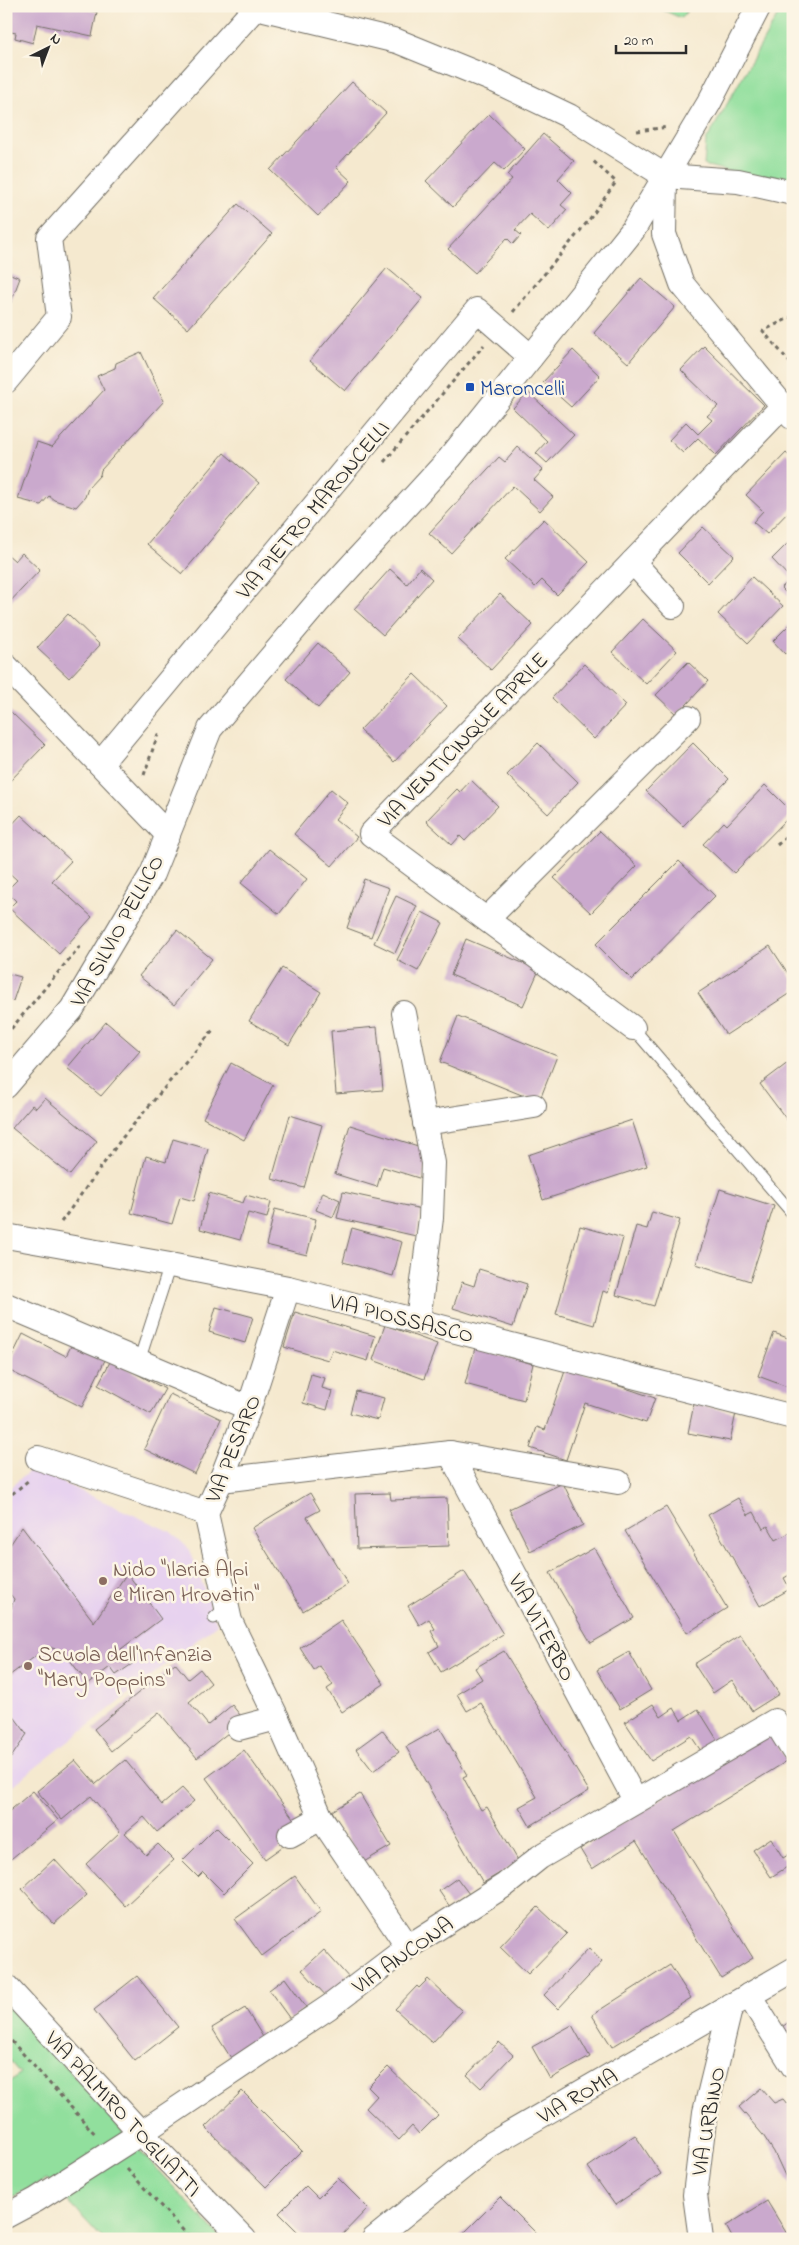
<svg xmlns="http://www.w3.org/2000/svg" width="799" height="2245" viewBox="0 0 799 2245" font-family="'Indie Flower',sans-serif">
	<rect width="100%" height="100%" fill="#fcf5e5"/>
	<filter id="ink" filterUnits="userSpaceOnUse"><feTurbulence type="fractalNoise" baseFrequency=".02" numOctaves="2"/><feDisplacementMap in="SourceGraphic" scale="10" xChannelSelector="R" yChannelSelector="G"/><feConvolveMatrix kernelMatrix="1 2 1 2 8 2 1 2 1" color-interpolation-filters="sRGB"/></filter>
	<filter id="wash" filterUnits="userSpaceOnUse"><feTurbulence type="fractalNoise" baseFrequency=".0096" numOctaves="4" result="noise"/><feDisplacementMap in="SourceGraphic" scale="20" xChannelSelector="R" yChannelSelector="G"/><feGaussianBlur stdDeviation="1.12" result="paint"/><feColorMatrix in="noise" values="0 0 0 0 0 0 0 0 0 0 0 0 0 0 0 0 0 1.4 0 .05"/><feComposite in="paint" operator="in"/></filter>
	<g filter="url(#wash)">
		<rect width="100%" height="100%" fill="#f5e9cf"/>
		<!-- built -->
		<polygon fill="#e7d2ef" points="32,1469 171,1532 190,1550 217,1624 6,1791 6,1491"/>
		<!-- green -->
		<g fill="#91df9d" stroke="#5e8564">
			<polygon points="654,6 691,6 681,18"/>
			<polygon points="783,6 793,6 793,188 704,165 706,141"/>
			<polygon points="6,1999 137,2148 222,2239 103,2239 47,2179 6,2200 6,2086 20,2073 6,2057"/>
		</g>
		<g id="blocks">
			<!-- building -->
			<g fill="#caa9cd">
				<polygon points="6,6 70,6 97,12 92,36 37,24 33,43 15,38 16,33 6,31"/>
				<polygon points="352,82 386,113 336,167 351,181 318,216 270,170"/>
				<polygon points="489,114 525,149 504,171 495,163 453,207 426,181"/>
				<polygon points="543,134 574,161 558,179 572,193 561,205 567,210 549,231 530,214 515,230 521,235 513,244 507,238 475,273 448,249 512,179 507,175"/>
				<polygon points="238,204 272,234 188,329 153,298"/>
				<polygon points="387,268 423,298 345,391 310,361"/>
				<polygon points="6,272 20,278 6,315"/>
				<polygon points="641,278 675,307 628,363 594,333"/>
				<polygon points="704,346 764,405 716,455 698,438 683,453 669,440 686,422 698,434 712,420 707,416 718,406 681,370"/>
				<polygon points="573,350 600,376 571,407 543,382"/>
				<polygon points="141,352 164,401 101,470 100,475 88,488 85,497 76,507 54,500 49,496 41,505 18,499 37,442 52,447 104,390 97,376 115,368 116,363"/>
				<polygon points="528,392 574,435 547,463 536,453 547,441 513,408"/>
				<polygon points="518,447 543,470 534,480 553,497 540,511 513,486 451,553 429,533 499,457 505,462"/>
				<polygon points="224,453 259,483 182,574 147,544"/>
				<polygon points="786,453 793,459 793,507 767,534 753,522 763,511 746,495"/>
				<polygon points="544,519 589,562 557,595 542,580 535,587 505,559"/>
				<polygon points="703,527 734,556 708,583 678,553"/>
				<polygon points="788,543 793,548 793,600 781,588 791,579 772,559"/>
				<polygon points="6,553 15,561 22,553 40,570 6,606"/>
				<polygon points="420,568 432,579 383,635 354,609 390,569 407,584"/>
				<polygon points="752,577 783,606 748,643 718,614"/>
				<polygon points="500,594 533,625 491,670 458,639"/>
				<polygon points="68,614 100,645 69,678 37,648"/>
				<polygon points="643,619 677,651 646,684 612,652"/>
				<polygon points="793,621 793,647 785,654 773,641"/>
				<polygon points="318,643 350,672 318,708 286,679"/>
				<polygon points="688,662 708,681 677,715 656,695"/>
				<polygon points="584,664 626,705 594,739 552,698"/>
				<polygon points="414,674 447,706 394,762 360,730"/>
				<polygon points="10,711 45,745 6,785 6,716"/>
				<polygon points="538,743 578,782 548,814 507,775"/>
				<polygon points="693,743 729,779 683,826 646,791"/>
				<polygon points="471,780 498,806 465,841 460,836 452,845 426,821 457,789 460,792"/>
				<polygon points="765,785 793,813 734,873 703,844 724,822 727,825"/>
				<polygon points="331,789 348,803 335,819 357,837 332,866 294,834"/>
				<polygon points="21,815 71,861 52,881 92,917 59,954 9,908 16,901 6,891 17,880 6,870 6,856 9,854 6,851 6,831"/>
				<polygon points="600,831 637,866 591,913 554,878"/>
				<polygon points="269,849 307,879 279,914 241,883"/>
				<polygon points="679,861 715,896 632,980 596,944"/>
				<polygon points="364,879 389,888 371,937 347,928"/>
				<polygon points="396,896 417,906 395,953 374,943"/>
				<polygon points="422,912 443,923 418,971 397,960"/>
				<polygon points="177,930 212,959 174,1005 139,976"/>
				<polygon points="466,939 539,970 523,1006 451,975"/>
				<polygon points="770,946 793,981 793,991 726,1035 698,993"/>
				<polygon points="282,968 321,992 289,1045 249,1021"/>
				<polygon points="6,973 21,977 13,1001 6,999"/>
				<polygon points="458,1016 557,1056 539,1102 440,1062"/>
				<polygon points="106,1022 140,1051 101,1096 67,1068"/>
				<polygon points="377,1027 383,1090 336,1094 331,1031"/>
				<polygon points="793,1059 793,1122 790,1124 760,1084"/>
				<polygon points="231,1063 273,1085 244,1140 203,1118"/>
				<polygon points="45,1098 97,1141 70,1175 12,1128 32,1105 36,1108"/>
				<polygon points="290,1115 322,1125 304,1188 272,1179"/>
				<polygon points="632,1120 647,1166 543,1200 528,1155"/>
				<polygon points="350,1125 431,1150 422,1179 383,1167 377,1187 335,1174"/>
				<polygon points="173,1139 208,1149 194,1201 180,1197 172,1224 131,1213 146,1156 166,1162"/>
				<polygon points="720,1189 774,1206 750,1281 696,1264"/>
				<polygon points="323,1192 340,1200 333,1217 316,1210"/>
				<polygon points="343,1192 422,1209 416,1236 337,1218"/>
				<polygon points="209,1193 243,1203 246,1195 271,1202 267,1218 248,1213 240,1240 200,1229"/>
				<polygon points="275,1209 316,1219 307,1255 266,1245"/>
				<polygon points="652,1212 680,1220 654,1306 616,1295 636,1226 647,1229"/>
				<polygon points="580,1226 623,1238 608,1293 603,1291 594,1325 556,1314"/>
				<polygon points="352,1228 402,1242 393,1276 343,1262"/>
				<polygon points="479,1269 527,1284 513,1327 453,1308 462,1282 474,1286"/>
				<polygon points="216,1307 253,1317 245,1343 209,1332"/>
				<polygon points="295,1312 375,1336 368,1361 332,1350 328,1360 284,1347"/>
				<polygon points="385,1325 437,1344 424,1379 373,1360"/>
				<polygon points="774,1333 793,1340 793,1389 758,1376"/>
				<polygon points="23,1334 66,1356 72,1344 105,1360 82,1407 6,1369"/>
				<polygon points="475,1348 533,1364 524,1400 465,1384"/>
				<polygon points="111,1360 165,1389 151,1414 98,1385"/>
				<polygon points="566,1368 655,1398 646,1423 585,1403 566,1460 530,1448 537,1427 545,1430"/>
				<polygon points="311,1374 325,1378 322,1388 332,1391 327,1410 303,1403"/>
				<polygon points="356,1391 384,1398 378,1420 350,1413"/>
				<polygon points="170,1394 221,1419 195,1474 144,1449"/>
				<polygon points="694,1404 736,1413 730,1441 688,1433"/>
				<polygon points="563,1483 583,1525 530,1551 509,1509"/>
				<polygon points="310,1493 320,1510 307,1517 348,1584 303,1611 252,1528"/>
				<polygon points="390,1493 391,1500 447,1498 449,1546 357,1549 355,1494"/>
				<polygon points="738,1498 748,1515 754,1512 763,1529 768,1526 776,1540 793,1531 793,1573 784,1578 790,1589 760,1606 708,1515"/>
				<polygon points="666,1507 727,1608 687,1633 625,1531"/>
				<polygon points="22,1527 94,1622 127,1573 161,1619 121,1649 132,1664 116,1675 110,1667 88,1684 63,1651 48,1647 6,1678 6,1623 14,1599 6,1589 6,1551"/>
				<polygon points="594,1548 634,1618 591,1643 550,1573"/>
				<polygon points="464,1571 503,1634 441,1672 429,1652 439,1646 431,1631 435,1629 429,1619 419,1625 408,1606"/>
				<polygon points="341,1620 384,1684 342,1712 327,1689 333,1685 320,1666 314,1670 300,1648"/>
				<polygon points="740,1635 779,1694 752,1711 732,1680 713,1693 694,1664"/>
				<polygon points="504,1651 589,1791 530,1826 519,1807 537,1797 481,1703 467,1711 457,1694 482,1679 475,1668"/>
				<polygon points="629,1652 651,1690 620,1709 597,1670"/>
				<polygon points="175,1663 188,1679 200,1669 211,1683 189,1702 208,1725 232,1705 244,1720 197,1758 159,1712 111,1751 94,1729"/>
				<polygon points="653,1704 661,1717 674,1708 681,1720 698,1709 718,1741 701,1751 691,1736 651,1761 625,1722"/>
				<polygon points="6,1706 27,1734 6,1765"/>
				<polygon points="440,1728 467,1775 463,1777 481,1810 487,1807 519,1862 483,1883 406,1747"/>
				<polygon points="382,1730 399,1752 373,1771 356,1749"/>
				<polygon points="769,1732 787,1761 674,1831 753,1958 721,1978 636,1841 592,1869 580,1849"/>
				<polygon points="244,1750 303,1832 265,1859 206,1778"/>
				<polygon points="75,1760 96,1784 125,1760 162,1805 182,1788 194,1801 157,1832 144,1817 125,1833 146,1855 158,1844 174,1860 125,1906 86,1864 120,1832 91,1796 62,1820 37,1791"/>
				<polygon points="33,1791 58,1820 6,1863 6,1814"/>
				<polygon points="360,1794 391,1846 362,1863 332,1811"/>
				<polygon points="216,1827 253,1864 224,1893 203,1872 198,1877 182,1861"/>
				<polygon points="771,1838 783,1858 793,1852 793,1866 792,1864 771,1877 753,1850"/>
				<polygon points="54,1859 87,1895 54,1924 22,1889"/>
				<polygon points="295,1876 321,1912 262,1956 235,1919"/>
				<polygon points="457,1878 469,1894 450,1907 439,1891"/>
				<polygon points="538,1907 567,1934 528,1974 500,1947"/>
				<polygon points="589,1948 602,1962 558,2009 544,1995"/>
				<polygon points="324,1950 350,1979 329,1999 302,1970"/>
				<polygon points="670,1965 691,1998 612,2047 592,2015"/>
				<polygon points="137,1976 178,2027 135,2061 94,2010"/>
				<polygon points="285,1978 306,2007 290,2019 269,1990"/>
				<polygon points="428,1979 462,2011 432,2043 395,2009 417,1986 419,1988"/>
				<polygon points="245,2008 263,2037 231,2058 212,2028"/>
				<polygon points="793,2019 793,2058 775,2032"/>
				<polygon points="572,2025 590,2057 550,2079 532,2047"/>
				<polygon points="499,2042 513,2055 481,2088 467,2075"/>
				<polygon points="388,2067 438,2115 419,2134 412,2126 399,2140 366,2108 377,2096 368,2087"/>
				<polygon points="761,2088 774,2103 783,2099 793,2111 793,2187 787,2180 774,2152 763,2135 739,2107"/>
				<polygon points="242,2091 302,2151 266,2187 205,2127"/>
				<polygon points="635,2135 661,2174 615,2205 588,2167"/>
				<polygon points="338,2178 368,2208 338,2239 305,2239 279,2213 306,2186 318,2198"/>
				<polygon points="500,2197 542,2239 458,2239"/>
				<polygon points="767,2201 790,2239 733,2239 726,2226"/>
			</g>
		</g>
	</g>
	<g filter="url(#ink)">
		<use href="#blocks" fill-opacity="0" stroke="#726e64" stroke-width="1"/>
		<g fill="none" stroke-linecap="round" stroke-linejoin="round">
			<defs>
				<g id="lane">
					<polyline points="633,1028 793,1214"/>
					<polyline points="139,1361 170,1265"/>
					<polyline points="214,1618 227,1606"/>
				</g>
				<g id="street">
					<polyline points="252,6 397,41 498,82 569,116 665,176 738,181 793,193"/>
					<polyline points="665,178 664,234 682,284 792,417"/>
					<polyline points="6,381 59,317 49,238 256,7"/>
					<polyline points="633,562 673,606"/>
					<polyline points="6,666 168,835"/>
					<polyline points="100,764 477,310 531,357"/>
					<polyline points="487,919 688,718"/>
					<polyline points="404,1013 433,1163 431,1218 418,1321"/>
					<polyline points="633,1028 371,834 783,406"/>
					<polyline points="6,1086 72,1009 152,874 210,729 317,603 450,458 633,230 709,103 759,6"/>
					<polyline points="425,1123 534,1106"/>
					<polyline points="6,1236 170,1265 288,1288 793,1417"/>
					<polyline points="288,1288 249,1408 221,1480 206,1513 230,1621 277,1718 321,1818 408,1947"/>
					<polyline points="6,1305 249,1408"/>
					<polyline points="450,1453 618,1482"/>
					<polyline points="38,1458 206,1513"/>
					<polyline points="221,1480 450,1453 635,1800"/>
					<polyline points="239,1728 277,1718"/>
					<polyline points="290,1835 321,1818"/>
					<polyline points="6,1986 141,2133 244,2239"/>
					<polyline points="749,1995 793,2066"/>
					<polyline points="6,2216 36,2200 141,2133 329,2007 408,1947 505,1885 540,1857 775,1721 793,1750"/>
					<polyline points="374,2239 490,2145 793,1970"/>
					<polyline points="701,2239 695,2195 705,2112 731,2005"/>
				</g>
			</defs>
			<!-- lane casing -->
			<use href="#lane" stroke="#726e64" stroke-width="13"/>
			<!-- street casing -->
			<use href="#street" stroke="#726e64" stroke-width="26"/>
			<!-- path -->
			<g stroke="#726e64" stroke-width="3" stroke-dasharray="4 4" stroke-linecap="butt">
				<polyline points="637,131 668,127"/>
				<polyline points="513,312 589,220 616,182 592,160"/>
				<polyline points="793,316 763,331 793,366"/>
				<polyline points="384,462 484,345"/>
				<polyline points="144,775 158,734"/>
				<polyline points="777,845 793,831"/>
				<polyline points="6,1035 80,946"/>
				<polyline points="61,1222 123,1137 213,1030"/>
				<polyline points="6,1499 29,1480"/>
				<polyline points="6,2035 96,2135"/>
				<polyline points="127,2169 191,2239"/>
			</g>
			<!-- lane -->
			<use href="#lane" stroke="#fff" stroke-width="11"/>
			<!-- street -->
			<use href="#street" stroke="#fff" stroke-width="24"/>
		</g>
	</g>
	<!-- markers -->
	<rect fill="#1a4fb4" stroke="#fcf5e5" stroke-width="2" x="465" y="382" width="10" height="10" rx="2.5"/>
	<g fill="#8d6e63" stroke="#fcf5e5" stroke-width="2">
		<circle cx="103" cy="1581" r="5"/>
		<circle cx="28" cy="1666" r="5"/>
	</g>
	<g text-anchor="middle" stroke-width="5" stroke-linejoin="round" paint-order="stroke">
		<!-- transit labels -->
		<g font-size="22" fill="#164399" stroke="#fcf5e5" text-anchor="start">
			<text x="480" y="395">Maroncelli</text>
		</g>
		<!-- street labels -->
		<g font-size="22" fill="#2b2b2b" stroke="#fcf5e5">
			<text transform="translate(312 509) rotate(-50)" y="8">VIA PIETRO MARONCELLI</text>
			<text transform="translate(462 739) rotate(-46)" y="8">VIA VENTICINQUE APRILE</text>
			<text transform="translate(116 930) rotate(-61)" y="8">VIA SILVIO PELLICO</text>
			<text transform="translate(402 1317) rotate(14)" y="8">VIA PIOSSASCO</text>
			<text transform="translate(232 1448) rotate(-68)" y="8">VIA PESARO</text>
			<text transform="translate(543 1627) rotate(62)" y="8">VIA VITERBO</text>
			<text transform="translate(402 1954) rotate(-35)" y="8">VIA ANCONA</text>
			<text transform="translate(577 2095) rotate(-30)" y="8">VIA ROMA</text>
			<text transform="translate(124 2113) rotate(47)" y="8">VIA PALMIRO TOGLIATTI</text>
			<text transform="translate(707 2121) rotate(-80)" y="8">VIA URBINO</text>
		</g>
		<!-- education labels -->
		<g font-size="22" fill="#785e54" stroke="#fcf5e5" text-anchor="start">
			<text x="113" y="1576">Nido "Ilaria Alpi<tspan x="113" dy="25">e Miran Hrovatin"</tspan></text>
			<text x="38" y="1661">Scuola dell'Infanzia<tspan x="38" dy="25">"Mary Poppins"</tspan></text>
		</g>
	</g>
	<!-- margin -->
	<rect width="799" height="2245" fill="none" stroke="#fcf5e5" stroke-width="25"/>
	<!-- north arrow -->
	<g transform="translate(48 48) rotate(42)" stroke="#fcf5e5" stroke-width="4" paint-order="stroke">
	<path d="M0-4L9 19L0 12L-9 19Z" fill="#2b2b2b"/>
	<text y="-8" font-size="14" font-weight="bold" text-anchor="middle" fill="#2b2b2b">N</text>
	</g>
	<!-- scale -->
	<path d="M616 45v8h70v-8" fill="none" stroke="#2b2b2b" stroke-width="2.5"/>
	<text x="624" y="45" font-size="15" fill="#2b2b2b" stroke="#fcf5e5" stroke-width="4" paint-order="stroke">20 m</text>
</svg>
